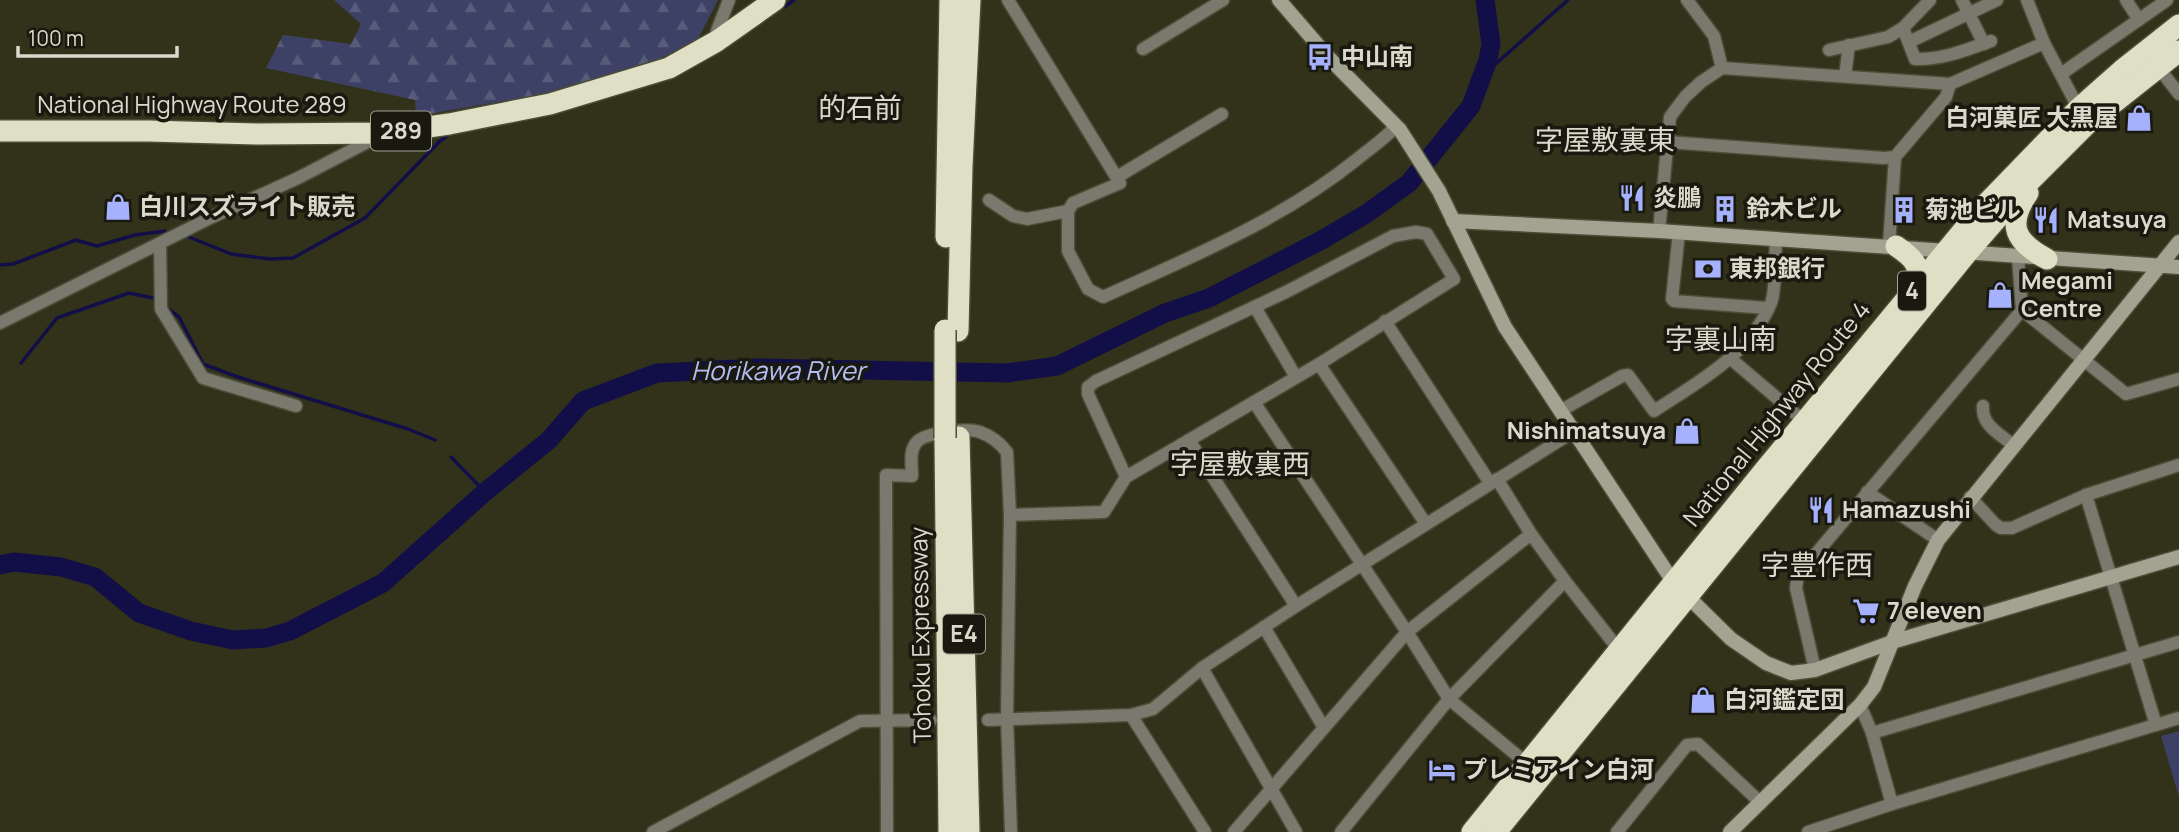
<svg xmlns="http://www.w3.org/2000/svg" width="2179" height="832" viewBox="0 0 2179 832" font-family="Manrope,'Noto Sans JP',sans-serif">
	<defs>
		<pattern id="forest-firs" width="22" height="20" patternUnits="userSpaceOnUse" patternTransform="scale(1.75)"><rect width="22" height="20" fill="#3c4165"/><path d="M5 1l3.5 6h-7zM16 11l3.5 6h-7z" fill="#585c7a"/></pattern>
	</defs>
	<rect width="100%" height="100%" fill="#32321b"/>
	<!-- forest -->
	<polygon fill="url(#forest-firs)" points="334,0 718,0 698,39 652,63 564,91 416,116 415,100 266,68 283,35 351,44 361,24"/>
	<!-- park -->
	<polygon fill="#3c4165" points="2179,731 2179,797 2161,736"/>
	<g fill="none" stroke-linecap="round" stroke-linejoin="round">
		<!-- stream -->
		<g stroke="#120f48" stroke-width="3.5">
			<polyline points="784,7 794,0"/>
			<polyline points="1483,75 1568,0"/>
			<polyline points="189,237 231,254 270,259 293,258 365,218 439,142 452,132"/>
			<polyline points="0,265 13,264 76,240 97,246 135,235 165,231"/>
			<polyline points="167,308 179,317 203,364 238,377 408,429 435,440"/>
			<polyline points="21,363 57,318 129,293 153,298"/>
			<polyline points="451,457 485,492"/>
		</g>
		<!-- river -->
		<polyline stroke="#120f48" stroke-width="19" points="0,565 14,562 61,567 95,577 139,613 191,631 233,640 266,638 290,631 383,583 485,492 549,440 583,401 657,373 757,368 1007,373 1057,366 1165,313 1209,298 1320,241 1366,214 1409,183 1471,106 1488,60 1491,44 1485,0"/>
		<defs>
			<g id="street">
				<path d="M1008,0L1120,183L1073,203L1068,211V251L1088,289L1103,297C1191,257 1280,221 1356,160C1369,149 1385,139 1396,126"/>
				<polyline points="1687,0 1714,36 1722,68"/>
				<polyline points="1962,0 1984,44"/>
				<polyline points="2027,0 2044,43 2080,111"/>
				<polyline points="2126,0 2139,20"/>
				<path d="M1903,28L1915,59C1942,60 1966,50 1991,41"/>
				<polyline points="717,41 717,31 729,0"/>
				<polyline points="1909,42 1997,0"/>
				<polyline points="1143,49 1223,0"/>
				<polyline points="1829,50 1888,37 1903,28 1930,0"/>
				<polyline points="2158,67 2179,94"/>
				<polyline points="2061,74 2167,0"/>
				<polyline points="1845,76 1849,45"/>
				<polyline points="1667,142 1884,158 1895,157 1946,97 1950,84"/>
				<polyline points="1117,177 1222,114"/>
				<polyline points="989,200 1013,216 1027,219 1068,211"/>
				<polyline points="1659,231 1670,117 1685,97 1701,82 1722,68 1950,84 2044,43"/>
				<polyline points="1679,232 1672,299 1674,301 1767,308"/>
				<polyline points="160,244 161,309 203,378 296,406"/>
				<polyline points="1889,245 1895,157"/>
				<polyline points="1255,307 1296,377"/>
				<polyline points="2022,310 2126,394 2179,379"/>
				<polyline points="1385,321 1490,483"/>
				<polyline points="0,323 210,218 298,178 379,136"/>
				<polyline points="1731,359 1805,422"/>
				<polyline points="1319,364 1426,524"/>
				<polyline points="1254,402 1407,632 1449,699 1531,767"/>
				<path d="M1983,406C1981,425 2000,434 2013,445"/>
				<path d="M1560,411L1622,376L1628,375L1654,411C1698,382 1749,355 1771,303C1776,292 1775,254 1776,239"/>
				<polyline points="1189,440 1296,606"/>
				<polyline points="1497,479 1531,534 1565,581 1623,655"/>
				<polyline points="1867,492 1938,540"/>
				<polyline points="2086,495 2156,725"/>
				<polyline points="1970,497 1996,525 2001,528 2012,528 2086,495 2179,465"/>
				<polyline points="1010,515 1104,512 1126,477 1319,364 1454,279 1427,234 1416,232 1393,236 1286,292 1096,381 1088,387 1088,394 1126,477"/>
				<polyline points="1264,627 1324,728"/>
				<polyline points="1202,668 1296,832"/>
				<polyline points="1815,670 1796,588 1798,575 2022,310 2018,257"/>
				<polyline points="1860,705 1872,733 1892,804"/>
				<polyline points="1131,715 1205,832"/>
				<polyline points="988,720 1131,715 1153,709 1202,668 1296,606 1573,432"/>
				<polyline points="1872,733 2179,642"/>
				<polyline points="653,832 860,721 931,720"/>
				<path d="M887,832L886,475L912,476C912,465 909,452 916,443C924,432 968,428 980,432C991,436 1000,443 1007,452L1010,515L1007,717L1011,832"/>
				<polyline points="1234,832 1407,632 1531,534"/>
				<polyline points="1341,832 1449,699 1565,581"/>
				<polyline points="1617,832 1687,745 1698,744 1761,803"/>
				<polyline points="1808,832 1892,804 2179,718"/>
			</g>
			<g id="secondary">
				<polyline points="1279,0 1330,59 1400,130 1439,191 1505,327 1674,583 1731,639 1766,663 1791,673 1815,670 1892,642 2179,557"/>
				<polyline points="1453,221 1659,231 2179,267"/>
				<polyline points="1730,832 1860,705 1874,687 1915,586 1938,540 2179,242"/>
			</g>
			<g id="highway">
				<polyline points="0,131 149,131 258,134 386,133 449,124 550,104 669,68 717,41 775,0"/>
				<path d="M2028,193C2006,225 2015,242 2047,259"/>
				<polyline points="946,237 950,0"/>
				<path d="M1896,246C1917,260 1923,268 1912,291"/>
				<polyline points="958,331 962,166 970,0"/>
				<polyline points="959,437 969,832"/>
				<polyline points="945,439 949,832"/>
				<polyline points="1472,832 1767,467 1981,209 2079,108 2122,70 2179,25"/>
				<polyline points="1496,832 1967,253 2028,183 2087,124 2179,51"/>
			</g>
		</defs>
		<!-- street casing -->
		<use href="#street" stroke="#4d4d37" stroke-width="15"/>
		<!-- secondary casing -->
		<use href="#secondary" stroke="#4d4d37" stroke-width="17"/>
		<!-- highway casing -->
		<use href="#highway" stroke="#4d4d37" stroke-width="24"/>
		<!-- street -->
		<use href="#street" stroke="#79796e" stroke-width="12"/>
		<!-- secondary -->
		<use href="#secondary" stroke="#a2a391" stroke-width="14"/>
		<!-- highway -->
		<use href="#highway" stroke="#dedfc4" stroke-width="21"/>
		<defs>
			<polyline id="highway-bridge" points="945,438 945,330"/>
		</defs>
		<!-- highway-bridge casing -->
		<use href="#highway-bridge" stroke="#4d4d37" stroke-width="24" stroke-linecap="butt"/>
		<!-- highway-bridge -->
		<use href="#highway-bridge" stroke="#dedfc4" stroke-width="21"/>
	</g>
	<!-- icons -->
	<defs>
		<symbol id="bus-bare" viewBox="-9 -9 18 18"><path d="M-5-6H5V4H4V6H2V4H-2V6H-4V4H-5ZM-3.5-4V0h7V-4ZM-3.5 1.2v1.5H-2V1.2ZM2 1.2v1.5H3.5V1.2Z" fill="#a5b1fc" stroke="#19190f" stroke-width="2.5" paint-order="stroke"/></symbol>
		<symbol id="shop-bare" viewBox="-9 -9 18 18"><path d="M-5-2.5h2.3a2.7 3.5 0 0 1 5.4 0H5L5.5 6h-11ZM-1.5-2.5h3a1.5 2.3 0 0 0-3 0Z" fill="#a5b1fc" stroke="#19190f" stroke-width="2.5" paint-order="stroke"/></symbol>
		<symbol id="restaurant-bare" viewBox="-9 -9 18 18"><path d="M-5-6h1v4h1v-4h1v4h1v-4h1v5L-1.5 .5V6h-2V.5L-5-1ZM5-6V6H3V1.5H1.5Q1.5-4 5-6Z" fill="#a5b1fc" stroke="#19190f" stroke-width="2.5" paint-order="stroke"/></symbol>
		<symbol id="building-bare" viewBox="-9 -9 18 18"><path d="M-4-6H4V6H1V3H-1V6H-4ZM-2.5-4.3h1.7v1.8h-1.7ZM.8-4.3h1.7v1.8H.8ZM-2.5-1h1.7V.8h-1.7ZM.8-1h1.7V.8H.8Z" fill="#a5b1fc" stroke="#19190f" stroke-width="2.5" paint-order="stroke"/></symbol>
		<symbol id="bank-bare" viewBox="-9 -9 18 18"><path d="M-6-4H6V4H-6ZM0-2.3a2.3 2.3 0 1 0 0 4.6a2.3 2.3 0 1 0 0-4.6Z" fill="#a5b1fc" stroke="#19190f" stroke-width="2.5" paint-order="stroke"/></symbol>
		<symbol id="supermarket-bare" viewBox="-9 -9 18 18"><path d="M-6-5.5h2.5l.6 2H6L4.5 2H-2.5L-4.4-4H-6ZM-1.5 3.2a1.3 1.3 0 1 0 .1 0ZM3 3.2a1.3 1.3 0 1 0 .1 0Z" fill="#a5b1fc" stroke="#19190f" stroke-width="2.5" paint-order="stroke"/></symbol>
		<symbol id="hotel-bare" viewBox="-9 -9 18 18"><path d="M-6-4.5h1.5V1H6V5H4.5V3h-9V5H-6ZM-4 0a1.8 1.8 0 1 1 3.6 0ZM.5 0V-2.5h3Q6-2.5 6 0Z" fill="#a5b1fc" stroke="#19190f" stroke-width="2.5" paint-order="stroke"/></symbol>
	</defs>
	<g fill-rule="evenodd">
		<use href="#bus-bare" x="1301" y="38" width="38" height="38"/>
		<use href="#shop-bare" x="2120" y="99" width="38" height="38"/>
		<use href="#restaurant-bare" x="1613" y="179" width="38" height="38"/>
		<use href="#shop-bare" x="99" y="188" width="38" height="38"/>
		<use href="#building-bare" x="1706" y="190" width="38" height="38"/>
		<use href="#building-bare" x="1885" y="191" width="38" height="38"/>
		<use href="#restaurant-bare" x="2027" y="201" width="38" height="38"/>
		<use href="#bank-bare" x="1689" y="250" width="38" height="38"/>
		<use href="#shop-bare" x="1981" y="276" width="38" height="38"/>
		<use href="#shop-bare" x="1668" y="412" width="38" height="38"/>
		<use href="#restaurant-bare" x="1802" y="491" width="38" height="38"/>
		<use href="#supermarket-bare" x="1847" y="592" width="38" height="38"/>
		<use href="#shop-bare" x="1684" y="681" width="38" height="38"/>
		<use href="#hotel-bare" x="1423" y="751" width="38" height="38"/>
	</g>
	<g text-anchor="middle" stroke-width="7" stroke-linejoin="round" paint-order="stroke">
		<!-- shield labels -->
		<g fill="#19190f" stroke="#a0a093" stroke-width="2">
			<rect x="371" y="111.5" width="60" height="39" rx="5"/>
			<rect x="1898" y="271.5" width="28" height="39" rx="5"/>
			<rect x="943" y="614.5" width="42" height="39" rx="5"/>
		</g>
		<g font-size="23" font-weight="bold" fill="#dadacc">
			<text x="401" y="139">289</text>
			<text x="1912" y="299">4</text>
			<text x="964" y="642">E4</text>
		</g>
		<!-- poi labels -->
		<g font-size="24" font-weight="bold" fill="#dadacc" stroke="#19190f" text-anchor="start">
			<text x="1341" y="65">中山南</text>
			<text x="2118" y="126" text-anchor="end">白河菓匠 大黒屋</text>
			<text x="1653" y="206">炎鵬</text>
			<text x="139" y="215">白川スズライト販売</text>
			<text x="1746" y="217">鈴木ビル</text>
			<text x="1925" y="218">菊池ビル</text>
			<text x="2067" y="228">Matsuya</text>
			<text x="1729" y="277">東邦銀行</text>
			<text x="2021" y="289">Megami<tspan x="2021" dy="28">Centre</tspan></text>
			<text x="1666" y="439" text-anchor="end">Nishimatsuya</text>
			<text x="1842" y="518">Hamazushi</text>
			<text x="1887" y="619">7 eleven</text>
			<text x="1724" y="708">白河鑑定団</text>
			<text x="1463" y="778">プレミアイン白河</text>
		</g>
		<!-- street labels -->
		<g font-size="24" fill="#dadacc" stroke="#19190f">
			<text x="192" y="113">National Highway Route 289</text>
			<text transform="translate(1777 414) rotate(-51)" y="8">National Highway Route 4</text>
			<text transform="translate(921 635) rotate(-91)" y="8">Tohoku Expressway</text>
		</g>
		<!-- water labels -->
		<g font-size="26" font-style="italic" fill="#b3bdf5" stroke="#19190f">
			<text x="778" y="380">Horikawa River</text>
		</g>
		<!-- quarter labels -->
		<g font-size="28" fill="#dadacc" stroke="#19190f">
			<text x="860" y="118">的石前</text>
			<text x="1605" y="150">字屋敷裏東</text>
			<text x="1721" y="349">字裏山南</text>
			<text x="1240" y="474">字屋敷裏西</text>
			<text x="1817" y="575">字豊作西</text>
		</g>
	</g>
	<!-- scale -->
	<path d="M18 46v10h159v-10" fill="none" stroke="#dadacc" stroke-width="3.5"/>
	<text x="28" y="46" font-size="21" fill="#dadacc" stroke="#19190f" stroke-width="5" paint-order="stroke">100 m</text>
</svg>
